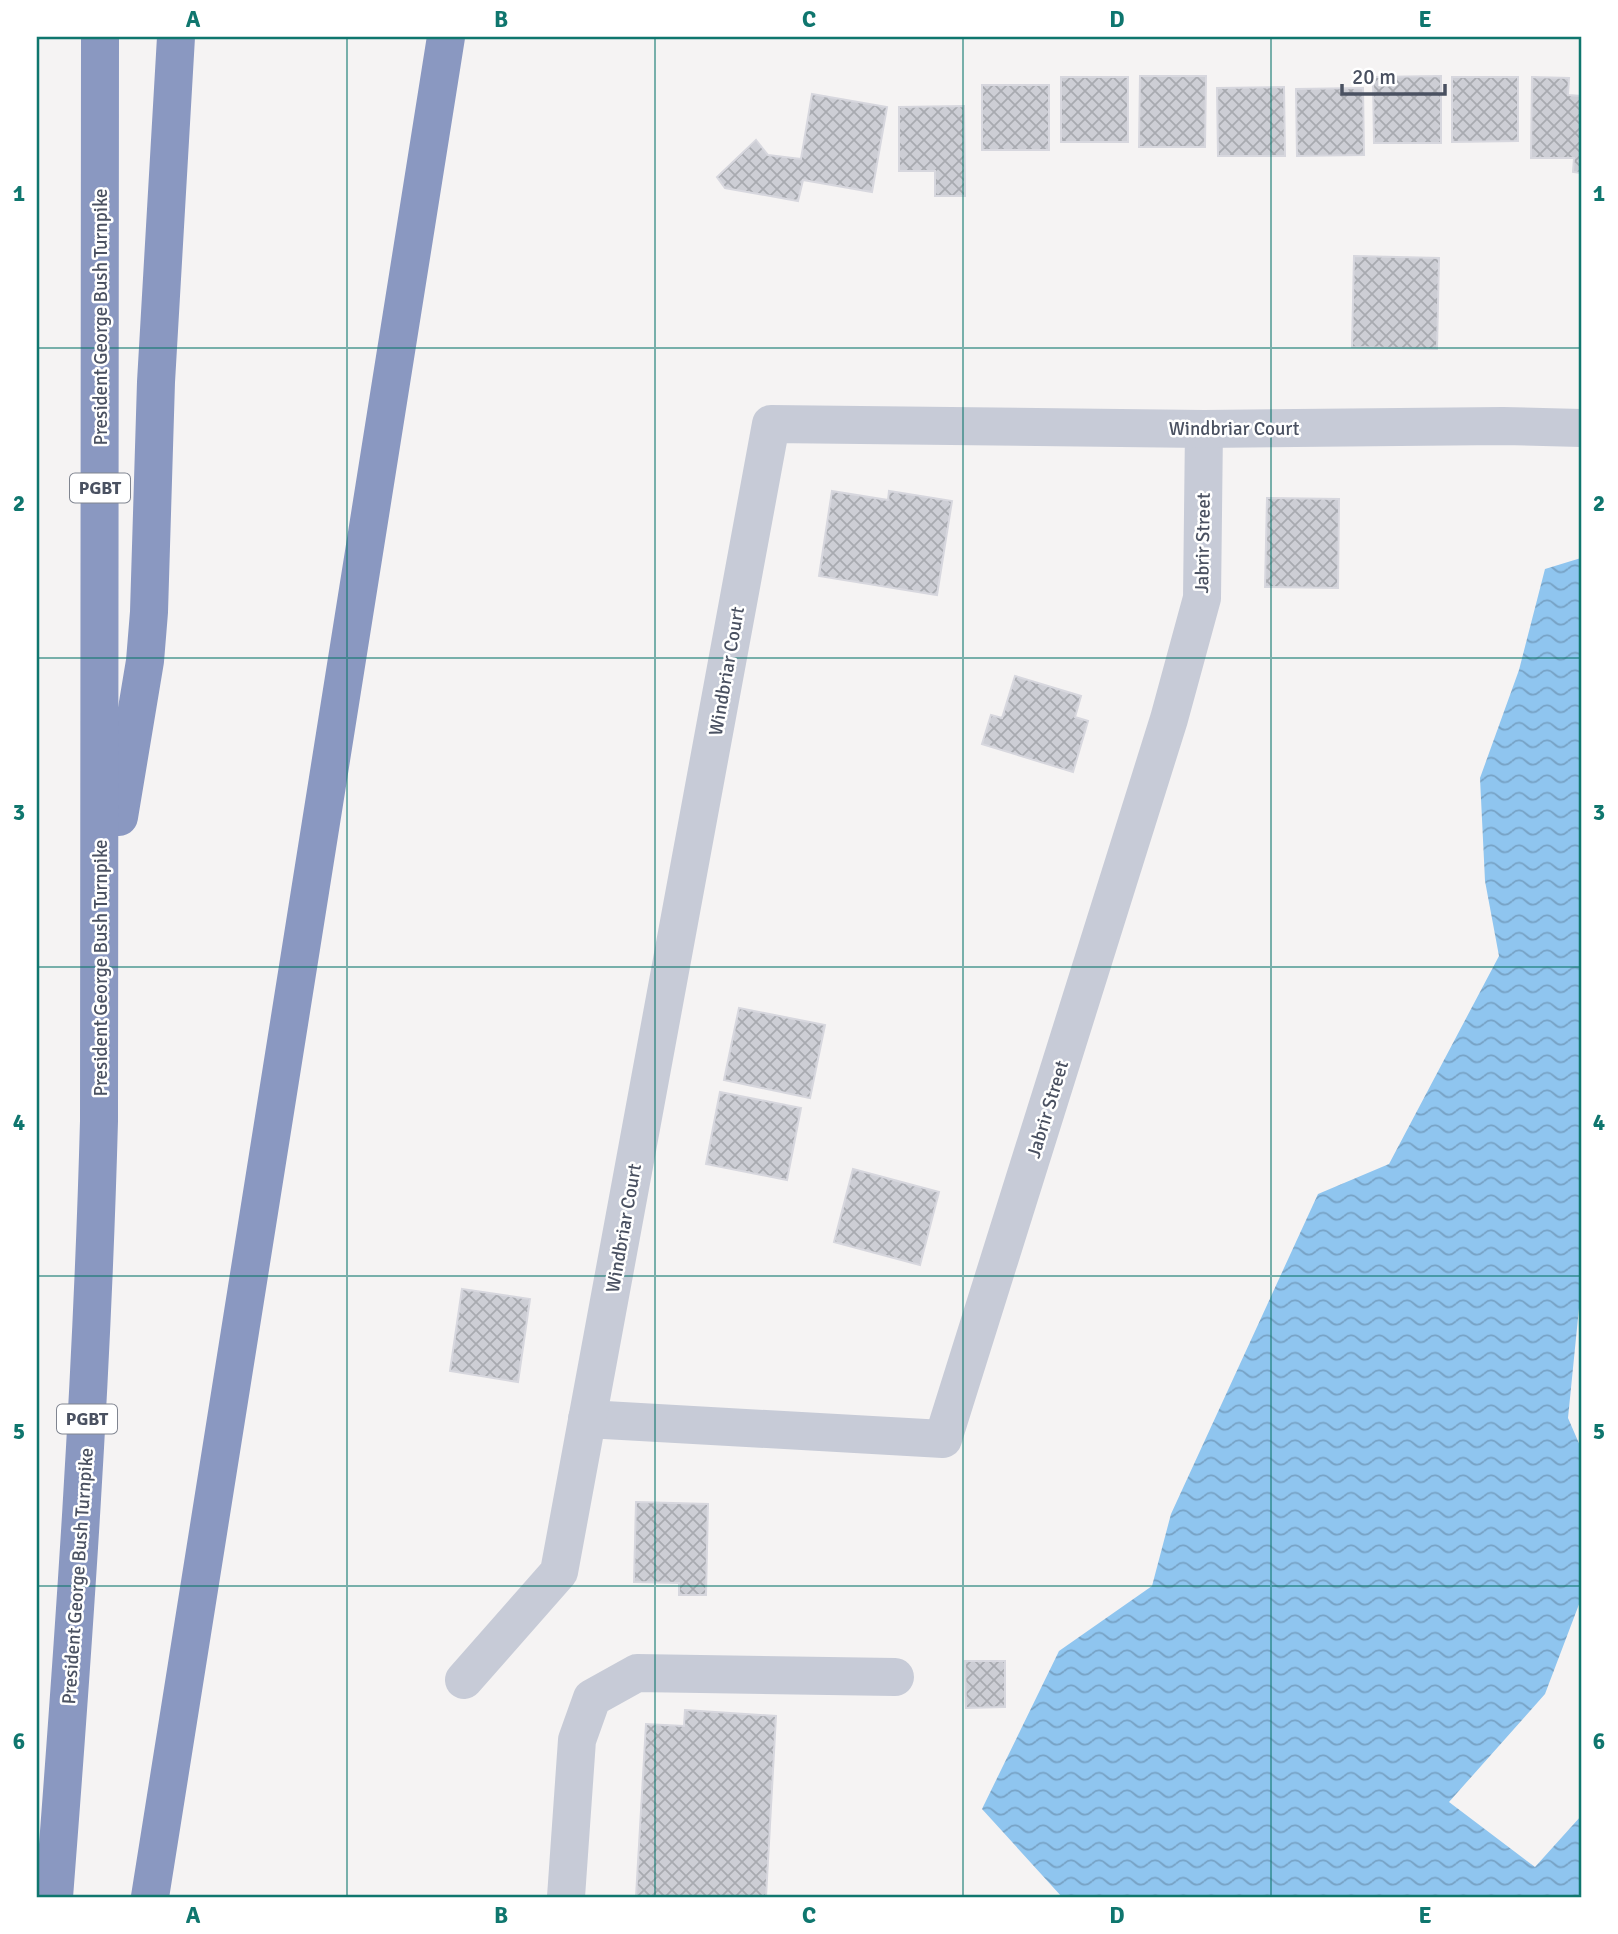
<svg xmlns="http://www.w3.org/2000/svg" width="1618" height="1934" viewBox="0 0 1618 1934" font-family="Signika,sans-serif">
	<defs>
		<pattern id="water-waves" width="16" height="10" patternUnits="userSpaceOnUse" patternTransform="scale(1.75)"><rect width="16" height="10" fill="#8fc5ef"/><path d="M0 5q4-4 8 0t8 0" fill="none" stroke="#77a2c5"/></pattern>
		<pattern id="building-cross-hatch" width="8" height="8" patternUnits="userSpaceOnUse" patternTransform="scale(1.75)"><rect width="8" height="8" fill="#cdced5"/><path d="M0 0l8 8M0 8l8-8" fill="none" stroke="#a8aab0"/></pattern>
	</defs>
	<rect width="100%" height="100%" fill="#f5f3f3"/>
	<!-- water -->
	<polygon fill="url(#water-waves)" points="1581,558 1581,1288 1568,1418 1581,1448 1581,1599 1545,1694 1449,1802 1535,1867 1581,1816 1581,1897 1062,1897 982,1809 1059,1651 1152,1586 1171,1514 1318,1194 1389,1164 1499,956 1485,881 1480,778 1519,670 1545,569"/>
	<!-- building -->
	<g fill="url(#building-cross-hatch)" stroke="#d7d7de" stroke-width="2">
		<polygon points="1140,76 1206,76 1205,147 1139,147"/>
		<polygon points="1441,76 1441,143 1374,143 1373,77"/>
		<rect x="1061" y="77" width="67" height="65"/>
		<polygon points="1452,77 1518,77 1518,141 1452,142"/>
		<polygon points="1532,77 1569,78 1568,95 1581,96 1581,173 1573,172 1574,158 1531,158"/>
		<rect x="982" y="85" width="67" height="65"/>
		<polygon points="1284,87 1285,156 1218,156 1217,88"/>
		<polygon points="1363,88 1364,155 1297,156 1296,89"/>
		<polygon points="812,94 887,107 872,192 803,180 798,201 725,188 717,177 756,140 768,155 801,159"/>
		<polygon points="964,106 965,196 935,196 935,171 899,171 899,107"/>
		<polygon points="1354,256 1439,258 1437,349 1352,347"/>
		<polygon points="832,491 888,500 889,491 952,501 937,595 819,576"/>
		<polygon points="1267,498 1339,499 1338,588 1265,587"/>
		<polygon points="1015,676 1081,696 1075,717 1088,721 1073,772 982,744 991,715 1002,718"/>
		<polygon points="739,1008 825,1025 810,1098 724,1080"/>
		<polygon points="720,1092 801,1108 787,1180 706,1164"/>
		<polygon points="853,1169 939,1192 920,1265 834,1242"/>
		<polygon points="462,1289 530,1299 518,1382 450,1371"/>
		<polygon points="636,1502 708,1504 706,1595 679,1595 679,1583 634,1582"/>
		<polygon points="965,1661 1005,1661 1005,1707 966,1708"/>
		<polygon points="685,1710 776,1716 766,1897 636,1897 646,1724 684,1726"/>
	</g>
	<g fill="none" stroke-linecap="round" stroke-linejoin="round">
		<!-- minor -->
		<g stroke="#c7cbd7" stroke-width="38">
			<polyline points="587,1419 943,1439 1169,719 1202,598 1204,429"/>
			<polyline points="464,1680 559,1572 771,424 1204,429 1503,426 1581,428"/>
			<polyline points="566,1897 577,1740 592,1698 637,1673 895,1677"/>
		</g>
		<!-- highway -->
		<g stroke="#8a98c1" stroke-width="38">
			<polyline points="119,817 145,661 149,612 156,382 176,37"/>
			<path d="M54,1897C74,1639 92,1380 99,1121L100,37"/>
			<polyline points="150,1897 446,37"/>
		</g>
	</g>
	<!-- grid -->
	<path fill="none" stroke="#0f766e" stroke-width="2" stroke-opacity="0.55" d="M347,37V1897M655,37V1897M963,37V1897M1271,37V1897M37,348H1581M37,658H1581M37,967H1581M37,1276H1581M37,1586H1581"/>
	<g text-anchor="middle" stroke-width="5" stroke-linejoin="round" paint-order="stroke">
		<!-- shield labels -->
		<g fill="#fff" stroke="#808590" stroke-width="2">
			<rect x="70" y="473.5" width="60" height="29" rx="5"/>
			<rect x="57" y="1404.5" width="60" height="29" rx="5"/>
		</g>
		<g font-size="18" font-weight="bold" fill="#4a5161">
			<text x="100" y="494">PGBT</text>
			<text x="87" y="1425">PGBT</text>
		</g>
		<!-- street labels -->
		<g font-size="19" fill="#4a5161" stroke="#fff">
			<text transform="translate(100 317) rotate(-90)" y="7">President George Bush Turnpike</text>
			<text x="1234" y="435">Windbriar Court</text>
			<text transform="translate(1202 543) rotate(-89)" y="7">Jabrir Street</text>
			<text transform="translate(726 671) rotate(-80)" y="7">Windbriar Court</text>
			<text transform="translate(100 968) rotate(-90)" y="7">President George Bush Turnpike</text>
			<text transform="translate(1047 1109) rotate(-73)" y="7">Jabrir Street</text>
			<text transform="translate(623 1228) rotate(-80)" y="7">Windbriar Court</text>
			<text transform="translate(77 1576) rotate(-86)" y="7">President George Bush Turnpike</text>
		</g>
	</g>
	<!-- border -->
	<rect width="1618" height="1934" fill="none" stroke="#ffffff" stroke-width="77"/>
	<!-- scale -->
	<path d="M1342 84v10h103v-10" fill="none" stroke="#4a5161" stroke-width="3.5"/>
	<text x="1352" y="84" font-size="21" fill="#4a5161" stroke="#ffffff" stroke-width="5" paint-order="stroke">20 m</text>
	<rect x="38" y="38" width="1542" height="1858" fill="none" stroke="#0f766e" stroke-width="2.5"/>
	<g font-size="23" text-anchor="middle" font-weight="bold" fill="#0f766e">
		<text x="193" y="27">A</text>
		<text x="501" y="27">B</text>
		<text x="809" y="27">C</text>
		<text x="1117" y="27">D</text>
		<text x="1425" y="27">E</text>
		<text x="19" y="201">1</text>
		<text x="1599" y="201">1</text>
		<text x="19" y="511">2</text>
		<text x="1599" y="511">2</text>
		<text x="19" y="820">3</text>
		<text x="1599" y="820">3</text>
		<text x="19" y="1130">4</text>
		<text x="1599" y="1130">4</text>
		<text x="19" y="1439">5</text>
		<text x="1599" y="1439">5</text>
		<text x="19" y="1749">6</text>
		<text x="1599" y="1749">6</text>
		<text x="193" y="1923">A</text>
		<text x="501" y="1923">B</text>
		<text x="809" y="1923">C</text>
		<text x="1117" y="1923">D</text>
		<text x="1425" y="1923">E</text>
	</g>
</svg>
